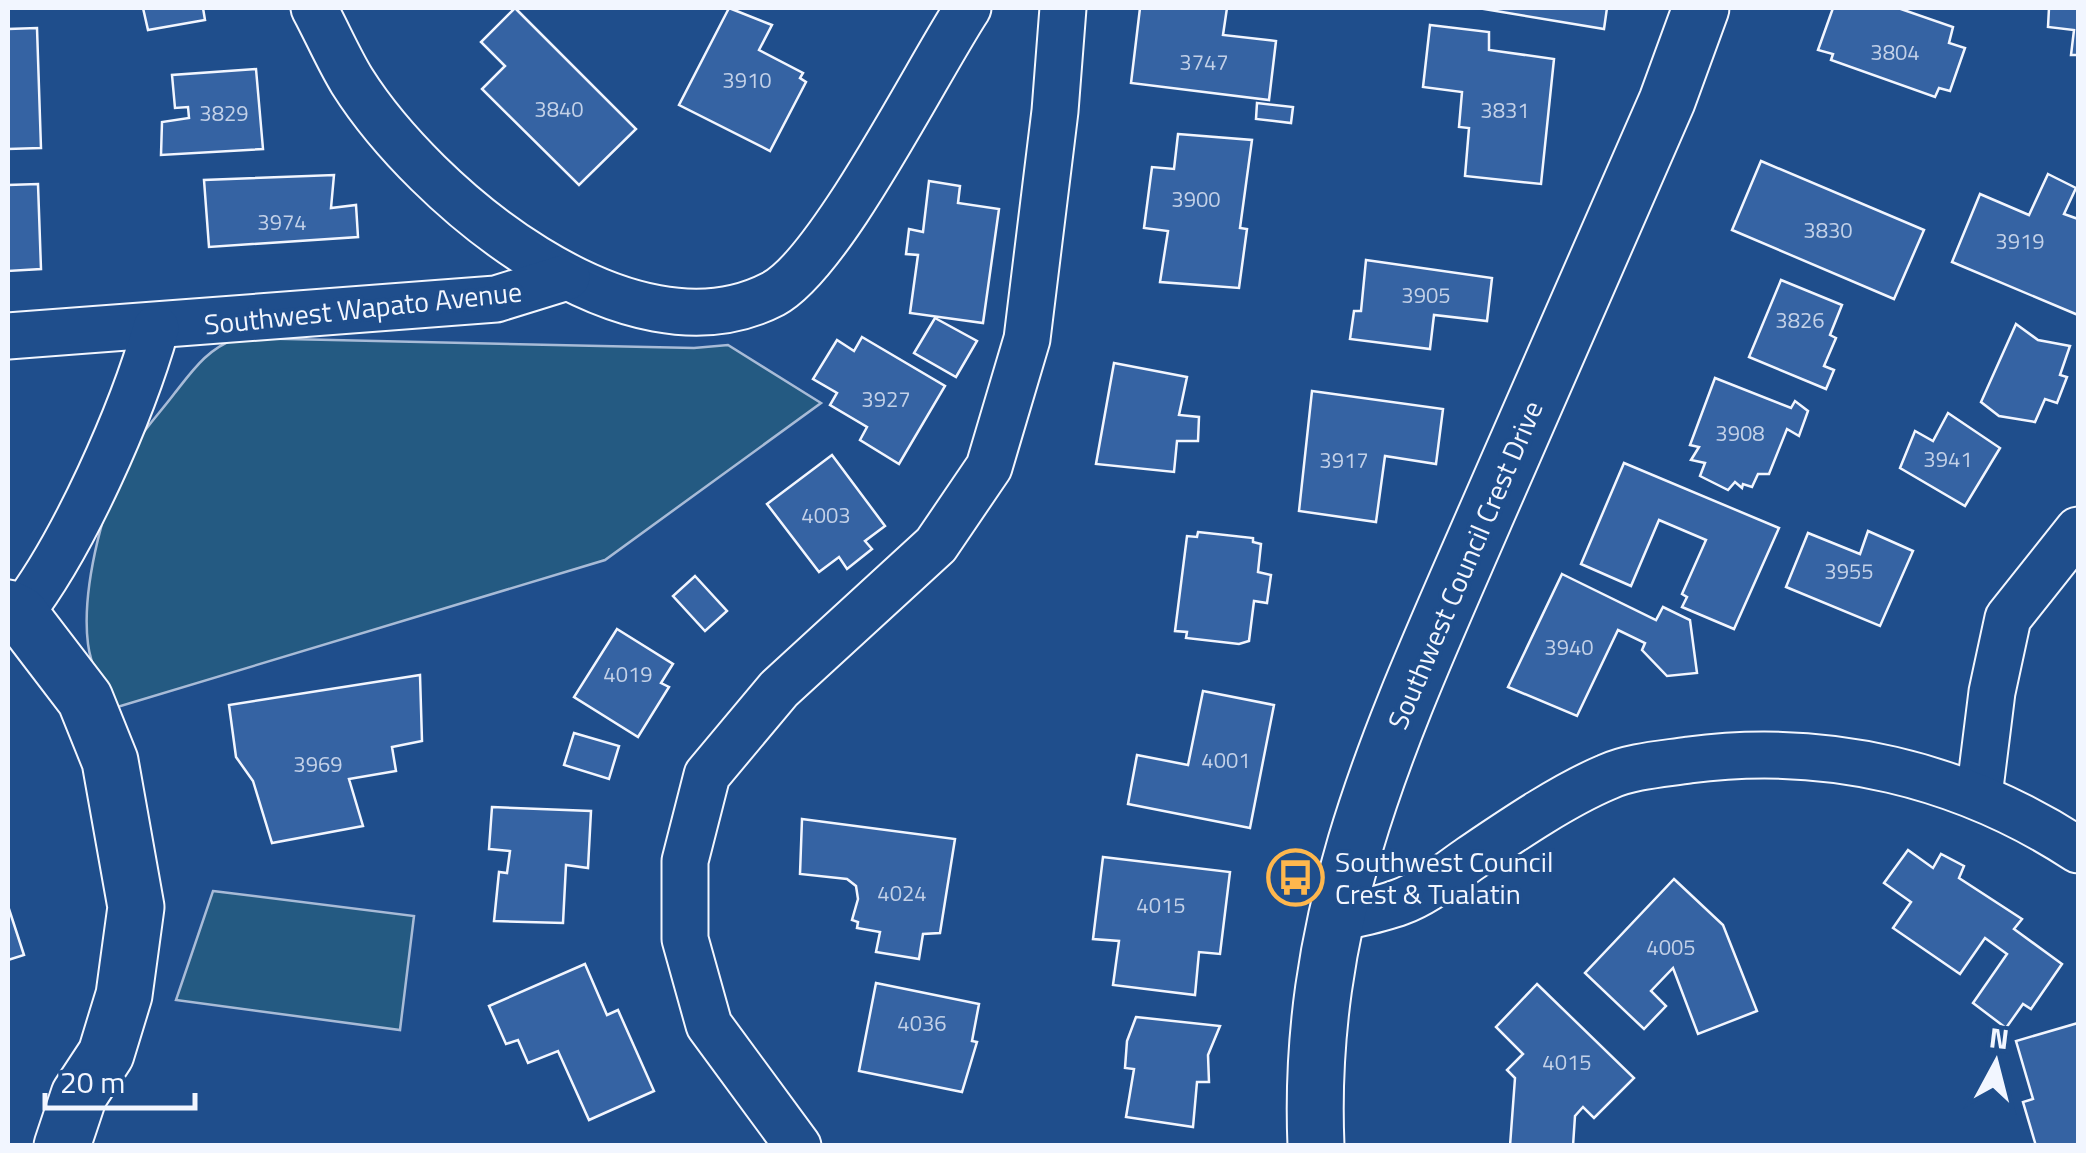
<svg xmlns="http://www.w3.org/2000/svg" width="2086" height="1153" viewBox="0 0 2086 1153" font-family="'Titillium Web',sans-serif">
	<rect width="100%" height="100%" fill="#1f4e8c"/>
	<!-- green -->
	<g fill="#245a82" stroke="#a8bbd7" stroke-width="2.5">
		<path d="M237,338L694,348L728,345L821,403L605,560L114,708C103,688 91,668 88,644C81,589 105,489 136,443C147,426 162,410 174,394C193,370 207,349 237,338Z"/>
		<polygon points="213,891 414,916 400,1030 176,1000"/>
	</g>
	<!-- building -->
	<g fill="#3563a3" stroke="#f2f6ff" stroke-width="2.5">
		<polygon points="143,8 203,8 205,20 148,30"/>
		<polygon points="515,8 636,129 579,185 482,89 505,66 481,42"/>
		<polygon points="729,8 772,25 759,50 803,73 800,78 806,82 770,151 679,105"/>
		<polygon points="1140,8 1227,8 1223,35 1276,41 1269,100 1131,83"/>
		<polygon points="1478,8 1607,8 1604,29"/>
		<polygon points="1833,8 1898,8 1953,27 1949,43 1965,48 1950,91 1939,88 1935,97 1831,60 1833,54 1818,50"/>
		<polygon points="2049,8 2078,8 2078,55 2071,55 2074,30 2048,27"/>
		<polygon points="1430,25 1489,32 1489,50 1554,59 1541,184 1465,176 1469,128 1459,127 1462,92 1423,87"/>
		<polygon points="37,28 41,148 8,149 8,29"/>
		<polygon points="256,69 263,149 161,155 162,122 189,118 188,107 175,108 172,75"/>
		<polygon points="1257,103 1293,107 1291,123 1256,119"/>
		<polygon points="1178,134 1252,140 1240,228 1247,229 1239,288 1160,282 1168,231 1144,228 1152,167 1174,169"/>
		<polygon points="1761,161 1924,230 1894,299 1732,230"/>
		<polygon points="2048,174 2076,188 2064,214 2078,219 2078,315 1952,262 1980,194 2029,215"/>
		<polygon points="334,175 331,208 356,205 358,237 209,247 204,180"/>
		<polygon points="929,181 960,186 958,203 999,209 983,323 910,313 918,255 906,254 909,229 923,232"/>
		<polygon points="38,184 41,269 8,271 8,185"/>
		<polygon points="1366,260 1492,278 1487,321 1434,315 1430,349 1350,339 1354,311 1361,311"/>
		<polygon points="1781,280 1842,305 1830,335 1836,338 1824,366 1834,370 1826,389 1749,357"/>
		<polygon points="935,318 977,341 956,377 914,353"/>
		<polygon points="2016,324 2038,340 2070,346 2060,375 2067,377 2057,403 2045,399 2035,422 1999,416 1981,402"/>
		<polygon points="862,337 945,386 899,464 860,440 867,427 830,405 837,393 813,379 837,340 854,351"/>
		<polygon points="1114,363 1187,377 1179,415 1199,417 1198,441 1177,441 1174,472 1096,464"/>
		<polygon points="1715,378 1791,408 1795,401 1808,411 1799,436 1787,429 1769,474 1758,474 1752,487 1743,484 1742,488 1735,482 1728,490 1700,476 1705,463 1691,460 1699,447 1690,445"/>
		<polygon points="1312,391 1443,409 1436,464 1385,456 1376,522 1299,511"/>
		<polygon points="1948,413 2000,448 1965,506 1900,468 1915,431 1933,441"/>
		<polygon points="832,455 885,526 865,541 872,549 847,569 839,557 819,572 767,504"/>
		<polygon points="1624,463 1779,528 1734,629 1682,607 1687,597 1682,594 1706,540 1659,520 1631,586 1581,564"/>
		<polygon points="1868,531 1913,551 1880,626 1786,587 1808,533 1860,554"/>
		<polygon points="1198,532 1253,538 1253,542 1261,544 1258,572 1271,575 1267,603 1254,601 1249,641 1239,644 1186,638 1187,632 1175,631 1187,536 1197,537"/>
		<polygon points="1562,574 1656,620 1663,607 1690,620 1697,673 1667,676 1642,650 1645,643 1618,630 1577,716 1508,687"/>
		<polygon points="695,576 727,611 705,631 673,596"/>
		<polygon points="617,629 673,664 661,683 669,687 638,737 574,697"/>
		<polygon points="420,675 422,741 392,747 396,771 349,779 363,826 272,843 253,781 236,757 229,705"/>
		<polygon points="1203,691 1274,705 1250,828 1128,804 1137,755 1188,765"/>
		<polygon points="574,733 619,746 609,779 564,765"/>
		<polygon points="492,807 591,811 588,868 566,865 563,923 494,921 499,872 507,873 510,851 489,849"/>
		<polygon points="802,819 955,839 940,933 923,934 919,959 876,952 880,932 857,928 858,922 852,920 858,899 856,886 847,879 800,874"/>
		<polygon points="1908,850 1933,868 1941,854 1964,866 1959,878 2022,919 2014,929 2062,964 2031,1009 2023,1004 2006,1028 1973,1003 2007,954 1985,938 1960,974 1893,928 1911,902 1884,883"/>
		<polygon points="1103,857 1230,872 1220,954 1199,952 1195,995 1113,985 1119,941 1093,939"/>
		<polygon points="1674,879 1723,925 1757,1011 1698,1034 1673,968 1651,991 1666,1006 1644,1029 1585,973"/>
		<polygon points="8,906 24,955 8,960"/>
		<polygon points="585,964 607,1015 618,1010 654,1091 589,1120 558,1051 528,1063 518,1040 506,1044 489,1006"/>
		<polygon points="876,983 979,1004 972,1041 977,1042 962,1092 859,1071"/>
		<polygon points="1537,984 1634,1078 1594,1118 1583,1107 1575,1116 1573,1146 1510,1146 1515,1078 1507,1070 1523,1054 1496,1027"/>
		<polygon points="1136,1017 1220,1026 1208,1055 1209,1082 1197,1082 1193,1127 1126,1117 1134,1069 1125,1068 1127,1041"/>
		<polygon points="2078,1023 2078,1146 2036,1146 2023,1102 2033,1099 2016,1041"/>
	</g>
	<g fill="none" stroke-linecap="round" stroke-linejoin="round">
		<defs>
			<g id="minor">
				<path d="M314,8C327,32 338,58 352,81C424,195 629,369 773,294C831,263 927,70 968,8"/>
				<polyline points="8,336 496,299 567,277"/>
				<path d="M20,614C74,544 132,413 156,328"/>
				<polyline points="1979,796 1992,692 2008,618 2078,530"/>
				<path d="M1334,919C1355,914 1379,910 1400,902C1425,893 1448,874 1471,858C1511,831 1562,796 1607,777C1631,766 1663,764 1689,760C1827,742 1962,774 2078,850"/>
				<polyline points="798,1146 709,1025 685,939 685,861 707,775 779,689 936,545 989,467 1027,339 1055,111 1063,8"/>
			</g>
			<g id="tertiary">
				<polyline points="8,608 20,614 85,699 110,761 136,907 124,995 106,1054 79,1095 62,1146"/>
				<path d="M1316,1146C1306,908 1393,729 1485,517C1546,378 1607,239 1667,101L1701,8"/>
			</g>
		</defs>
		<!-- minor casing -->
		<use href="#minor" stroke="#f2f6ff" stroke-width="49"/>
		<!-- tertiary casing -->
		<use href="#tertiary" stroke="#f2f6ff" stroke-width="59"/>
		<!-- minor -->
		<use href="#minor" stroke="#1f4e8c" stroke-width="45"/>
		<!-- tertiary -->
		<use href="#tertiary" stroke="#1f4e8c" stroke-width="55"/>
	</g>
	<!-- icons -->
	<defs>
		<symbol id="bus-ring" viewBox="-11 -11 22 22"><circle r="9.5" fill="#1f4e8c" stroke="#ffb74d" stroke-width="1.5"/><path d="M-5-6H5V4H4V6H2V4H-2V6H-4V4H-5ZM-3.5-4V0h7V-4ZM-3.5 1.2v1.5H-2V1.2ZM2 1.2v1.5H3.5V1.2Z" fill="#ffb74d"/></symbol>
	</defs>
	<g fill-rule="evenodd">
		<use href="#bus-ring" x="1264" y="846" width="63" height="63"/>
	</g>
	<g text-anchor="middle" stroke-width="8" stroke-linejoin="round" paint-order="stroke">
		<!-- number labels -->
		<g font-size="22" fill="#c3d1e8">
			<text x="1895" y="60">3804</text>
			<text x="1204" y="70">3747</text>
			<text x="747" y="88">3910</text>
			<text x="559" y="117">3840</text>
			<text x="1505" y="118">3831</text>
			<text x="224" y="121">3829</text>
			<text x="1196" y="207">3900</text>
			<text x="282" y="230">3974</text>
			<text x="1828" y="238">3830</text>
			<text x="2020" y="249">3919</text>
			<text x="1426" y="303">3905</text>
			<text x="1800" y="328">3826</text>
			<text x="886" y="407">3927</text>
			<text x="1740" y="441">3908</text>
			<text x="1948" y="467">3941</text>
			<text x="1344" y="468">3917</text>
			<text x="826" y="523">4003</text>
			<text x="1849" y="579">3955</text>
			<text x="1569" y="655">3940</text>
			<text x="628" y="682">4019</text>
			<text x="1226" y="768">4001</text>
			<text x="318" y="772">3969</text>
			<text x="902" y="901">4024</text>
			<text x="1161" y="913">4015</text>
			<text x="1671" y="955">4005</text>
			<text x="922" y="1031">4036</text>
			<text x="1567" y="1070">4015</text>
		</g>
		<!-- street labels -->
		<g font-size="28" fill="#f2f6ff" stroke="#1f4e8c">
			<text transform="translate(363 308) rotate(-6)" y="10">Southwest Wapato Avenue</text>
			<text transform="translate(1465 565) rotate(-67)" y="10">Southwest Council Crest Drive</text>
		</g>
		<!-- poi labels -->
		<g font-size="28" fill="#f2f6ff" stroke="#1f4e8c" text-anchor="start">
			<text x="1335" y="872">Southwest Council<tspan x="1335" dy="32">Crest &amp; Tualatin</tspan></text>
		</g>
	</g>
	<!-- border -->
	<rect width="2086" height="1153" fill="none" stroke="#f2f6ff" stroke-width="20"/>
	<!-- north arrow -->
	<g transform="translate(1996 1063) rotate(7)" stroke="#1f4e8c" stroke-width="8" paint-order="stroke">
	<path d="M0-8L18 38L0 25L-18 38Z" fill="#f2f6ff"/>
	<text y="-15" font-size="28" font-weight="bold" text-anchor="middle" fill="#f2f6ff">N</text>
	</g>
	<!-- scale -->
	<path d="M45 1093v15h150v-15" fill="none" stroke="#f2f6ff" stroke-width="5"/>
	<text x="60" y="1093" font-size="30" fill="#f2f6ff" stroke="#1f4e8c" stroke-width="8" paint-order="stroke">20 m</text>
</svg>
